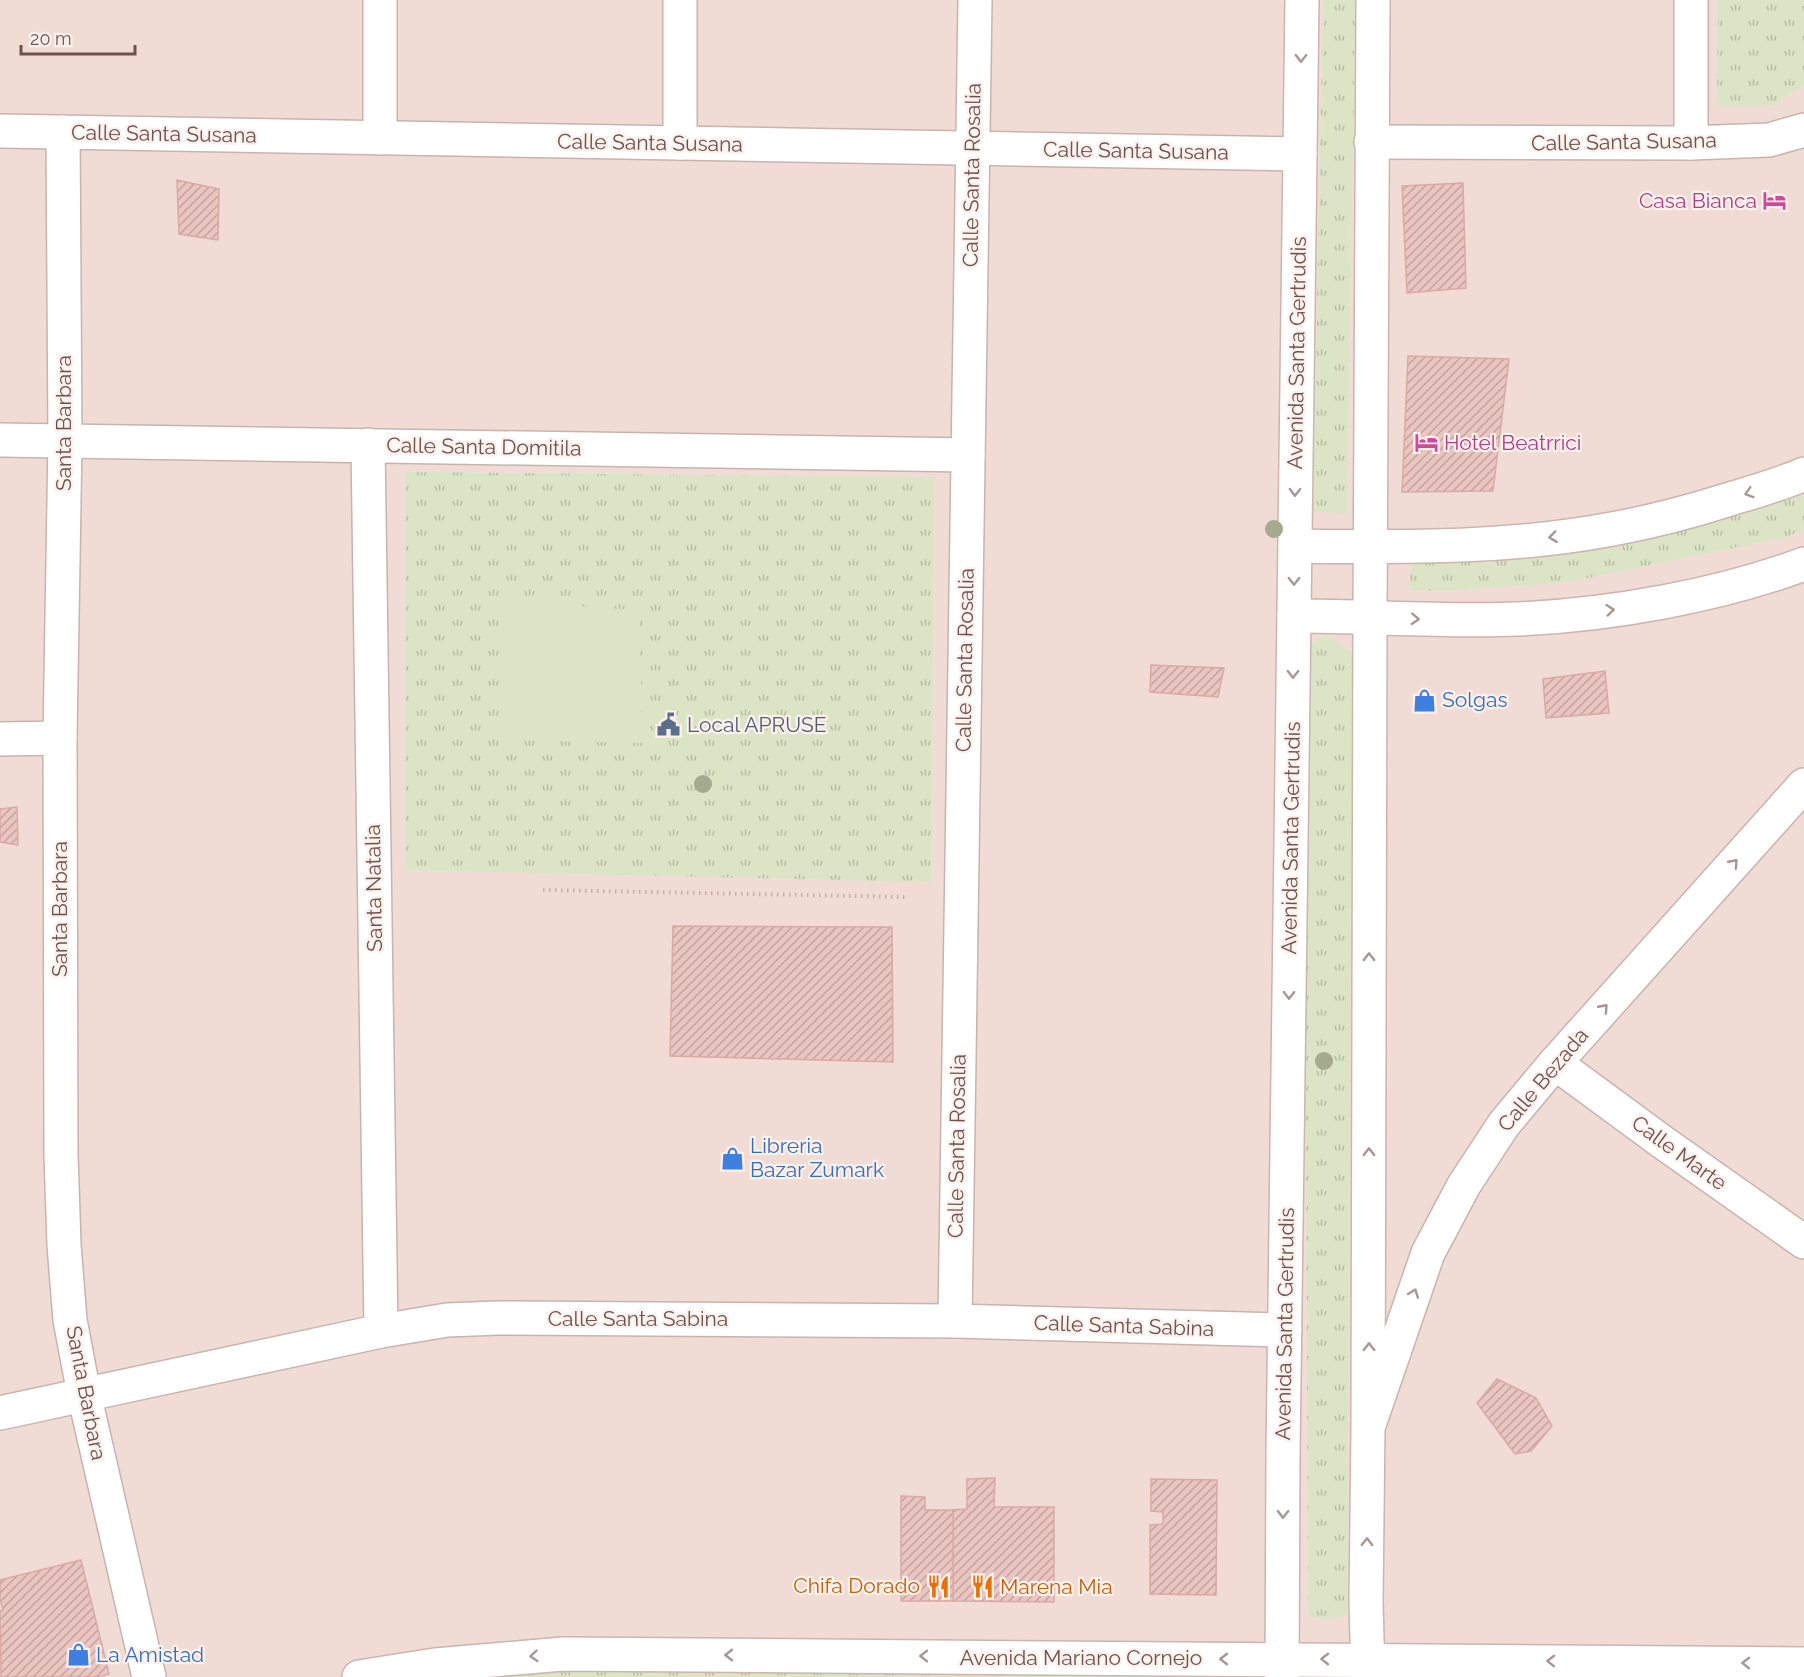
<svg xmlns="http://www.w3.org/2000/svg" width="1804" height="1677" viewBox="0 0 1804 1677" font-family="Raleway,sans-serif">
	<defs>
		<pattern id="grass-tufts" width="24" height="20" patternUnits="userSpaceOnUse" patternTransform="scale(1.5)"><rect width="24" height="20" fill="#dbe5c6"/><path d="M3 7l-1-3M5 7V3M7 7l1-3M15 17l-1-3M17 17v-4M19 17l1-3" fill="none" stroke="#b6bca3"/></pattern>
		<pattern id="building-hatch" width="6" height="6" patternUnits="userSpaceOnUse" patternTransform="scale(1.5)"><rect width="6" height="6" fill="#ebc6c1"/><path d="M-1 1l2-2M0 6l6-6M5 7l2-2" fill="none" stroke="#c3a39f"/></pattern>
	</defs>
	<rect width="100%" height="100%" fill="#f9ece6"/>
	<!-- residential -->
	<rect fill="#f0dcd5" x="0" y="0" width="1804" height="1677"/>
	<!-- grass -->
	<g fill="url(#grass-tufts)">
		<polygon points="1323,0 1355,0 1347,513 1313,512"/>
		<polygon points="1718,0 1804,0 1804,85 1774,105 1717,105"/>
		<polygon points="406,472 934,477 931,882 406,870"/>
		<polygon points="1804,478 1804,529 1786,537 1568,582 1445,591 1408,590 1413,559"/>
		<path d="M1326,635L1352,652L1347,1610L1345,1616C1334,1620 1320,1620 1309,1616L1308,1609L1304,646Z"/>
		<polygon points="549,1663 1257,1665 1267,1677 424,1677"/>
	</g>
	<!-- pitch -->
	<polygon fill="#dbe5c6" points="503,601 639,610 643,743 498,740"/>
	<!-- building -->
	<g fill="url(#building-hatch)" stroke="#dba9a4" stroke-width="1.5">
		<polygon points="177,180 219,189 218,240 179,234"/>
		<polygon points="1463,183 1466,288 1407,293 1402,186"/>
		<polygon points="1408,356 1509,359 1493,491 1402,492"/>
		<polygon points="1151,665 1224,668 1218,697 1150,692"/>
		<polygon points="1605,671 1609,713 1546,718 1543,679"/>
		<polygon points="17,807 18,845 0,842 0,809"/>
		<polygon points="673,926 892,927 893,1062 670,1056"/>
		<polygon points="1497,1379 1536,1398 1552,1426 1531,1451 1515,1454 1477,1403"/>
		<polygon points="995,1478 994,1507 1054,1507 1054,1602 953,1601 953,1510 967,1509 967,1479"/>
		<polygon points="1151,1479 1217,1480 1216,1595 1150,1594 1150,1525 1163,1524 1163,1512 1151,1511"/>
		<polygon points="901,1496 925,1497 925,1510 953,1510 953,1601 901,1601"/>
		<polygon points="81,1560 109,1674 97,1677 1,1677 0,1611 3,1610 0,1600 0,1580"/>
	</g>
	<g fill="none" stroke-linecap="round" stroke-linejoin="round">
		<defs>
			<g id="minor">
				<polyline points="0,131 1300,154"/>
				<polyline points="63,132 65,441 60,738 61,1155 64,1245 70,1320 84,1394 149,1677"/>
				<polyline points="380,138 380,0"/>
				<polyline points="1371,142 1691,143 1769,140 1804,130"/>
				<polyline points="680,143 680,0"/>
				<polyline points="1691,143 1691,0"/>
				<polyline points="0,440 968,455"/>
				<polyline points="368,445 381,1331"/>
				<polyline points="0,739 60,738"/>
				<polyline points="1555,1063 1661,1141 1804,1242"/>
				<polyline points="955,1321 975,0"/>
				<polyline points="0,1413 381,1331 447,1320 498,1318 955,1321 1285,1330"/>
			</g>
			<polyline id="tertiary" points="1370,1422 1428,1253 1464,1185 1504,1124 1555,1063 1804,785"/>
			<g id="secondary">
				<path d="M1295,546C1400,547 1508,549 1612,529C1651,522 1689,512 1727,500C1753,492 1779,485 1804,474"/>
				<path d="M1294,616C1369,616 1443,622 1518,619C1610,615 1718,596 1804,564"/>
				<polyline points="359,1677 435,1665 563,1654 1804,1664"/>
				<polyline points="1282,1677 1283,1455 1302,0"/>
				<polyline points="1368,1677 1366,1601 1368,1428 1370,616 1373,0"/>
			</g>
		</defs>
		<!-- minor casing -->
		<use href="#minor" stroke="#c9b3ae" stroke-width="36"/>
		<!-- tertiary casing -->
		<use href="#tertiary" stroke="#c9b3ae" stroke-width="36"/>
		<!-- secondary casing -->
		<use href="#secondary" stroke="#ceb3af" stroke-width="36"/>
		<!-- path -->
		<polyline stroke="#d0a9a5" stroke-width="4" stroke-dasharray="1.5 4.5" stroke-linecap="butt" points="543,890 907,897"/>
		<!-- minor -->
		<use href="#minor" stroke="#fff" stroke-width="33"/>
		<!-- tertiary -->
		<use href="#tertiary" stroke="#fff" stroke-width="33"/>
		<!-- secondary -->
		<use href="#secondary" stroke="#fff" stroke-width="33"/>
	</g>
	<!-- trees -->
	<g fill="#a5a98f">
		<circle cx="1274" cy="529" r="9"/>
		<circle cx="703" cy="784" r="9"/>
		<circle cx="1324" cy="1061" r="9"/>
	</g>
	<!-- one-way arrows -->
	<defs><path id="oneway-chevron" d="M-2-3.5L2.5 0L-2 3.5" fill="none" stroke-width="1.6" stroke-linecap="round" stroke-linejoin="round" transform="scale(1.5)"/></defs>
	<g stroke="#a99795">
		<use href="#oneway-chevron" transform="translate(1301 58) rotate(91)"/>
		<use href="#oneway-chevron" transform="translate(1295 492) rotate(91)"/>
		<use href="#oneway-chevron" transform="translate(1749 493) rotate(163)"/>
		<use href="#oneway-chevron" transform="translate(1553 537) rotate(173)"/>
		<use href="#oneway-chevron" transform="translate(1294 581) rotate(90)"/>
		<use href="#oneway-chevron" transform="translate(1610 610) rotate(-6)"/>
		<use href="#oneway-chevron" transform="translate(1415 619) rotate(3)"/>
		<use href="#oneway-chevron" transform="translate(1293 674) rotate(91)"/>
		<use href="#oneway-chevron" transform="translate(1734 863) rotate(-48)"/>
		<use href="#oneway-chevron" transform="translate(1369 957) rotate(-90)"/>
		<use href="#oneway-chevron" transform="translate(1289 995) rotate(91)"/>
		<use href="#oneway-chevron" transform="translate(1604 1008) rotate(-48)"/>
		<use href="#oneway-chevron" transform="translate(1369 1152) rotate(-90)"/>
		<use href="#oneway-chevron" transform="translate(1414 1293) rotate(-70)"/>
		<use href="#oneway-chevron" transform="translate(1369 1347) rotate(-90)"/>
		<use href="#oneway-chevron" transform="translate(1283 1514) rotate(91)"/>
		<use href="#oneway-chevron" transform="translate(1367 1542) rotate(-89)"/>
		<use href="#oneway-chevron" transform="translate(729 1655) rotate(-180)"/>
		<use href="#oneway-chevron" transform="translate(534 1656) rotate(175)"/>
		<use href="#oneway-chevron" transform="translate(924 1656) rotate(-180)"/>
		<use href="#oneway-chevron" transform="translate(1224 1659) rotate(-180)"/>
		<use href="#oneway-chevron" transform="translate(1325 1659) rotate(-179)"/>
		<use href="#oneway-chevron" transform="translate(1551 1661) rotate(-179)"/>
		<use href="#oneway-chevron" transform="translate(1746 1663) rotate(-179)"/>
	</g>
	<!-- icons -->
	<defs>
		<symbol id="hotel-bare" viewBox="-9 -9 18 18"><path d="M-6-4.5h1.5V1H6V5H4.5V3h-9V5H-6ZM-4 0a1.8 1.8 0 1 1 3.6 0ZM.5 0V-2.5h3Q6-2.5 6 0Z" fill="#d1479c" stroke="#fcf1ec" stroke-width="2.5" paint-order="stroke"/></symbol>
		<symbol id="shop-bare" viewBox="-9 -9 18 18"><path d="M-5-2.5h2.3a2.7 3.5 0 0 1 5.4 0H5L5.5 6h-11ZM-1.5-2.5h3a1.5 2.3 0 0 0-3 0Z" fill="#3f7fe0" stroke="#fcf1ec" stroke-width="2.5" paint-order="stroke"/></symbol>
		<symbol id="civic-bare" viewBox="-9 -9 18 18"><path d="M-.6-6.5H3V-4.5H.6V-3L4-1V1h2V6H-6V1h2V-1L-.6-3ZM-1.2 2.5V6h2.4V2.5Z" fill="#5c6f8a" stroke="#fcf1ec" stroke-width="2.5" paint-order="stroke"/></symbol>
		<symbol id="restaurant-bare" viewBox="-9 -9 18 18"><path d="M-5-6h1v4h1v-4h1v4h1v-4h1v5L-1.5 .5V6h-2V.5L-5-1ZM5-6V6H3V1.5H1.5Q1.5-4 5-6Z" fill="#e8710a" stroke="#fcf1ec" stroke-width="2.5" paint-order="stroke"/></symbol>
	</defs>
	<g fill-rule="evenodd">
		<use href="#hotel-bare" x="1758" y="184" width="33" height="33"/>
		<use href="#hotel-bare" x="1410" y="426" width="33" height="33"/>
		<use href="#shop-bare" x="1408" y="684" width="33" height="33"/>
		<use href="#civic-bare" x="652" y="708" width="33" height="33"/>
		<use href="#shop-bare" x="716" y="1142" width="33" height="33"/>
		<use href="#restaurant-bare" x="922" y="1570" width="33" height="33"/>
		<use href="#restaurant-bare" x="966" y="1570" width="33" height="33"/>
		<use href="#shop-bare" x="62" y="1638" width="33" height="33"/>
	</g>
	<g text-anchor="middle" stroke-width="4.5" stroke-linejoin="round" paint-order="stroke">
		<!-- street labels -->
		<g font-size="21" fill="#6f514e" stroke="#fcf1ec">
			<text transform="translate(164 134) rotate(1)" y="7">Calle Santa Susana</text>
			<text transform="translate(1624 142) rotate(-1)" y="7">Calle Santa Susana</text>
			<text transform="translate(650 143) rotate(1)" y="7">Calle Santa Susana</text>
			<text transform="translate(1136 151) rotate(1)" y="7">Calle Santa Susana</text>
			<text transform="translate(972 175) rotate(-89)" y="7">Calle Santa Rosalia</text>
			<text transform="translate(1297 353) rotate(-89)" y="7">Avenida Santa Gertrudis</text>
			<text transform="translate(64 423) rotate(-90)" y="7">Santa Barbara</text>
			<text transform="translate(484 447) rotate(1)" y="7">Calle Santa Domitila</text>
			<text transform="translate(965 660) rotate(-89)" y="7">Calle Santa Rosalia</text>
			<text transform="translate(1291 838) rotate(-89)" y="7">Avenida Santa Gertrudis</text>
			<text transform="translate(374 888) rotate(-91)" y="7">Santa Natalia</text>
			<text transform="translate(60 909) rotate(-90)" y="7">Santa Barbara</text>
			<text transform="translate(1543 1080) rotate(-50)" y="7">Calle Bezada</text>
			<text transform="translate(957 1146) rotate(-89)" y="7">Calle Santa Rosalia</text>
			<text transform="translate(1679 1153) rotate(36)" y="7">Calle Marte</text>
			<text x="638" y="1326">Calle Santa Sabina</text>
			<text transform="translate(1285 1324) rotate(-89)" y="7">Avenida Santa Gertrudis</text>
			<text transform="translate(1124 1326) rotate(2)" y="7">Calle Santa Sabina</text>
			<text transform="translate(86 1393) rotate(79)" y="7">Santa Barbara</text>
			<text x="1081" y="1665">Avenida Mariano Cornejo</text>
		</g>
		<!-- hotel labels -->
		<g font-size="21" fill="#b23c85" stroke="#fcf1ec" text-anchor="end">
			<text x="1757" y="208">Casa Bianca</text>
			<text x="1444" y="450" text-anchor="start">Hotel Beatrrici</text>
		</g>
		<!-- shop labels -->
		<g font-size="21" fill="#366cbe" stroke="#fcf1ec" text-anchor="start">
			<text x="1442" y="707">Solgas</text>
			<text x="750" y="1153">Libreria<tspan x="750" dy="24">Bazar Zumark</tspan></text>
			<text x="96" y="1662">La Amistad</text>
		</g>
		<!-- service labels -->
		<g font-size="21" fill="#4e5e75" stroke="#fcf1ec" text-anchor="start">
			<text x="687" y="732">Local APRUSE</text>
		</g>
		<!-- food labels -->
		<g font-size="21" fill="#c56008" stroke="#fcf1ec" text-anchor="end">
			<text x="920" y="1593">Chifa Dorado</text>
			<text x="1000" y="1594" text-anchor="start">Marena Mia</text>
		</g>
	</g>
	<!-- scale -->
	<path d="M21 45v9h114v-9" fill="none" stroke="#6f514e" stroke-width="3"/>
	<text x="30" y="45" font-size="18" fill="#6f514e" stroke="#fcf1ec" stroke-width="4.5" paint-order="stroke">20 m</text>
</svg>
